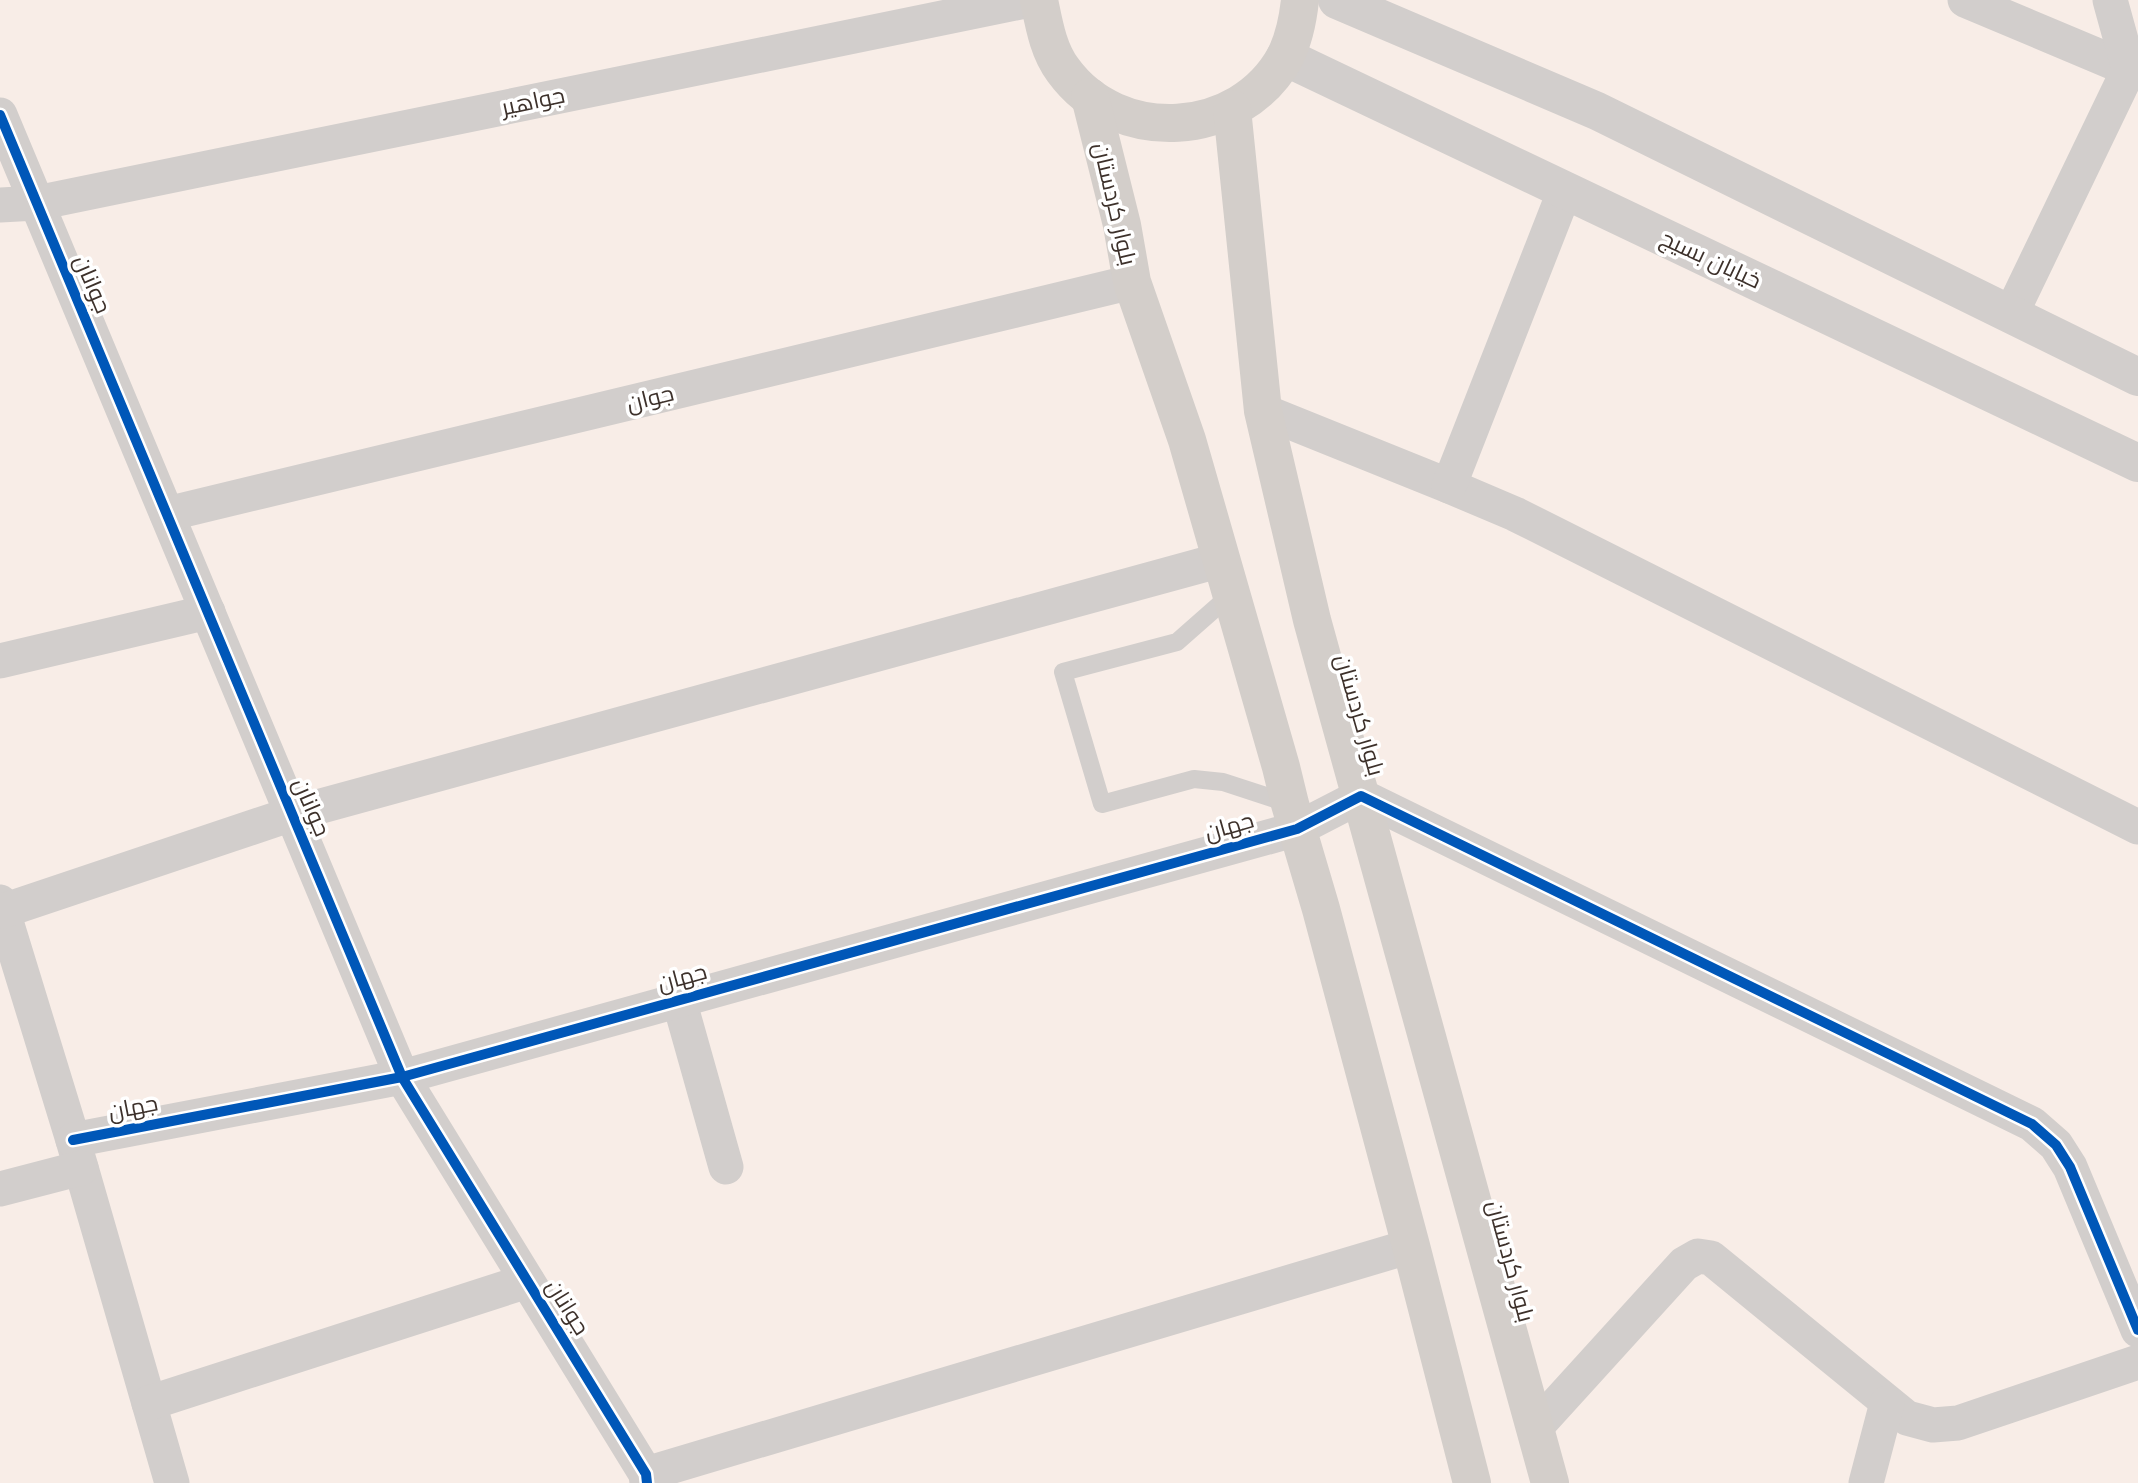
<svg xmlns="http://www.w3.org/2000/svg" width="2138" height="1483" viewBox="0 0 2138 1483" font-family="'DM Sans',Cairo,sans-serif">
	<rect width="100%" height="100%" fill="#f8ede7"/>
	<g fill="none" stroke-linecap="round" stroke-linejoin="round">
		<!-- service -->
		<polyline stroke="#d2cecc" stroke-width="18" points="1232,596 1219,605 1177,642 1063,672 1102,804 1194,779 1223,782 1290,804"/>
		<!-- minor -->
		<g stroke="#d2cecc" stroke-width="35">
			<polyline points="1965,0 2129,69"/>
			<polyline points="0,115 402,1077 646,1474 647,1483"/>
			<polyline points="0,205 37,203 1030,0"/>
			<polyline points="2011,314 2129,69 2110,0"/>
			<polyline points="1263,411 1449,486 1515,514 2138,827"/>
			<polyline points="1449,486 1565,190"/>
			<polyline points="167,514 1132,282"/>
			<polyline points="0,661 208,612"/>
			<polyline points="0,902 73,1140 172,1483"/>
			<polyline points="3,911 292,814 1221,560"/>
			<polyline points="679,1000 726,1167"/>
			<polyline points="73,1140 402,1077 1297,829 1361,796 2032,1124 2056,1145 2070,1167 2138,1330"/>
			<polyline points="0,1189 81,1168"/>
			<polyline points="149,1403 527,1281"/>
			<polyline points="1535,1428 1684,1264 1698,1256 1711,1258 1907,1418 1933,1425 1958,1423 2138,1362"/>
			<polyline points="646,1474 1411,1246"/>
			<polyline points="1866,1483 1887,1403"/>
		</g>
		<!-- secondary -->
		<g stroke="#d2cecc" stroke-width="38">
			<polyline points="1337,0 1597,111 2138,377"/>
			<polyline points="1285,57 2138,463"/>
		</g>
		<!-- primary -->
		<g stroke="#d3ceca" stroke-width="38">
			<path d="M1039,0C1044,24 1048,50 1063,70C1118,146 1240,139 1285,57C1294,39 1298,19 1300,0"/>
			<polyline points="1090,97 1122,225 1132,282 1187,440 1281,767 1290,804 1321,909 1411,1246 1472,1483"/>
			<polyline points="1232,109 1263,411 1312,620 1550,1483"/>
		</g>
		<defs>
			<g id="cycleway">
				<polyline points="0,115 402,1077 646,1474 647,1483"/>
				<polyline points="73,1140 402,1077 1297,829 1361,796 2032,1124 2056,1145 2070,1167 2138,1330"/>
			</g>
		</defs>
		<!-- cycleway casing -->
		<use href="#cycleway" stroke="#fff" stroke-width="15"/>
		<!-- cycleway -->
		<use href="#cycleway" stroke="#0057b8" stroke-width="10"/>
	</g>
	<g text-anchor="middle" stroke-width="7" stroke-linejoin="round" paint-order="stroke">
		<!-- street labels -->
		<g font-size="23" fill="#3d312b" stroke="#fff">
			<text transform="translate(533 101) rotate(-12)" y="8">جواهیر</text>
			<text transform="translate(1115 204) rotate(77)" y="8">بلوار کردستان</text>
			<text transform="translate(1711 259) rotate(25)" y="8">خیابان بسیج</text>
			<text transform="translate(93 284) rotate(67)" y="8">جوانان</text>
			<text transform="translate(650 398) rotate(-14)" y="8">جوان</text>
			<text transform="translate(1360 715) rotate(74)" y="8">بلوار کردستان</text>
			<text transform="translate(312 807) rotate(67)" y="8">جوانان</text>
			<text transform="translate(1229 826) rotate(-16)" y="8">جهان</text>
			<text transform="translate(682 977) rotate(-15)" y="8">جهان</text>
			<text transform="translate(133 1107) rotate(-11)" y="8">جهان</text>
			<text transform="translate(1511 1261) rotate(75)" y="8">بلوار کردستان</text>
			<text transform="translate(568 1307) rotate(58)" y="8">جوانان</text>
		</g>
	</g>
</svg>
